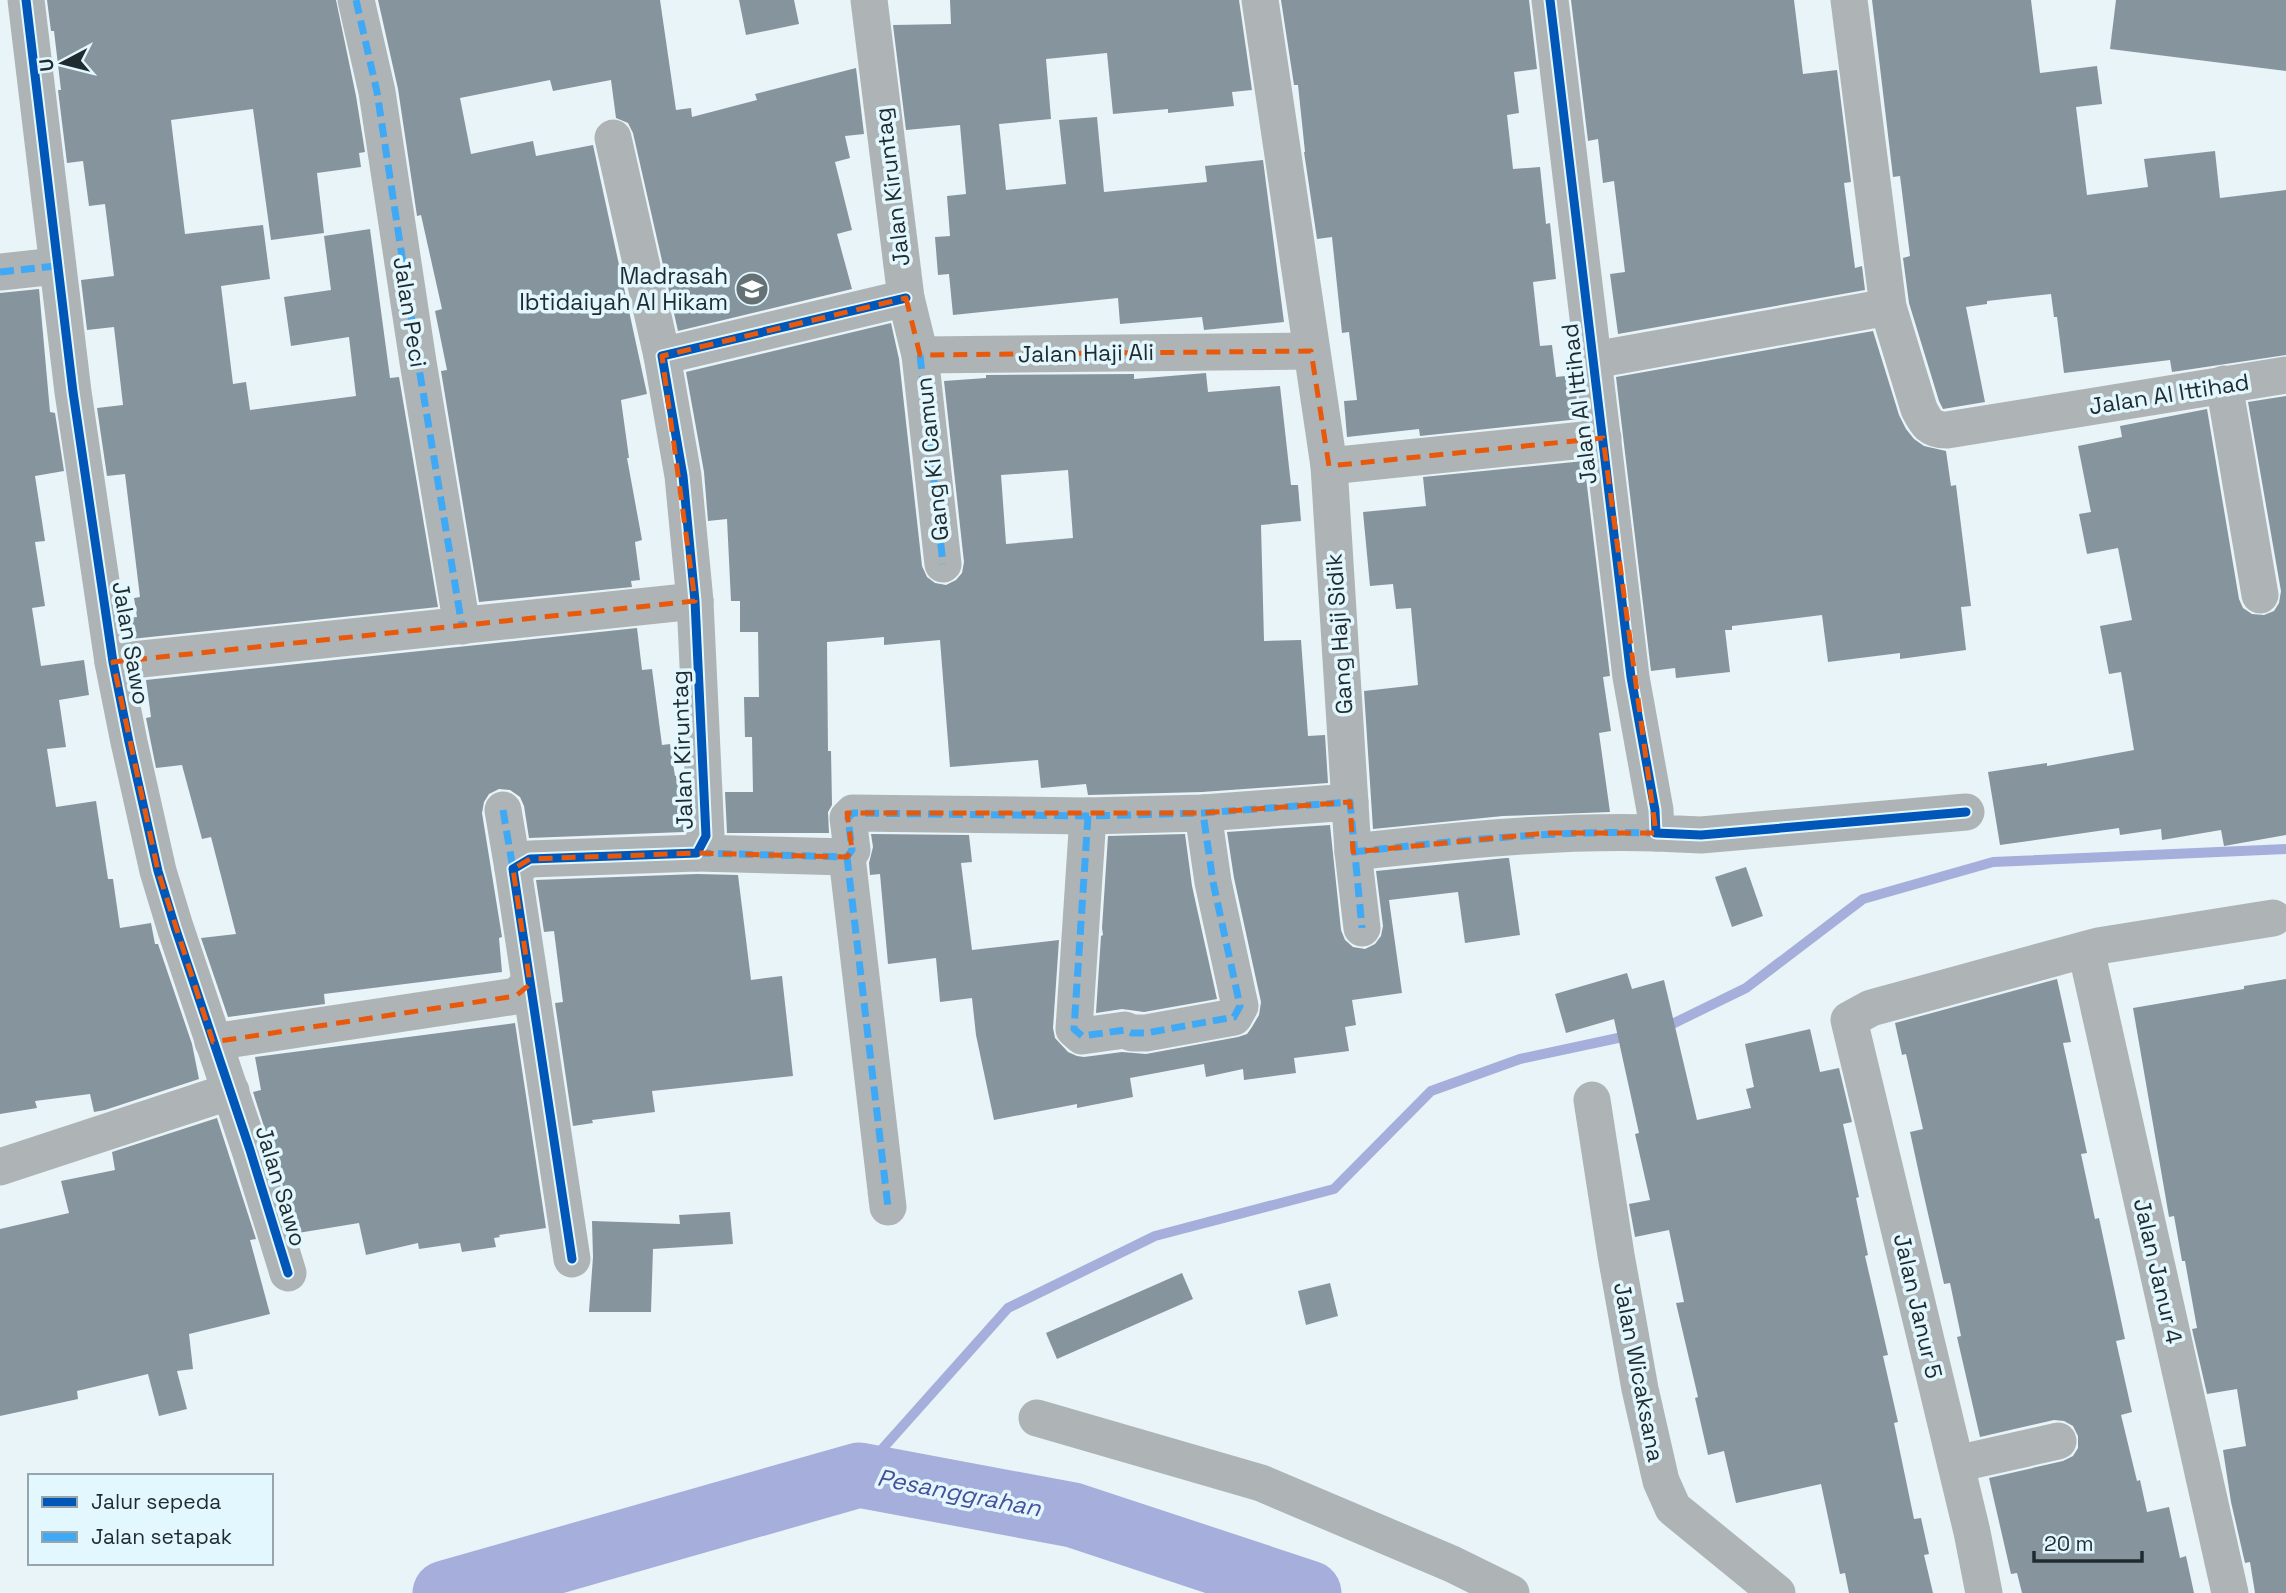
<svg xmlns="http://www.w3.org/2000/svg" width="2286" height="1593" viewBox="0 0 2286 1593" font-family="'Space Grotesk',sans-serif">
	<rect width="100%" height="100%" fill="#e9f4f8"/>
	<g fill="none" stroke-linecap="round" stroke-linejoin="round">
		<!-- stream -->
		<g stroke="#a6afdb" stroke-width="10">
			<polyline points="1662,1029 1746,988 1863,899 1993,862 2286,849"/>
			<polyline points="859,1475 1008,1308 1155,1236 1334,1189 1431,1091 1520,1059 1632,1035"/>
		</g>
		<!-- river -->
		<polyline stroke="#a6afdb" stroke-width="65" points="445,1593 859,1475 1073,1515 1309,1593"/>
	</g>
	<!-- building -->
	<g fill="#86949e" fill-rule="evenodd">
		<polygon points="47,0 336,0 356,96 365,152 359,153 361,167 317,173 324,233 271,240 253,109 171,120 185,234 263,225 270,279 221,286 233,384 246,382 250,410 356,396 349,337 291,346 284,297 331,290 324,236 370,229 390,378 399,377 438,607 131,639 128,618 137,617 134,598 140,597 125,474 107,476 97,408 123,405 114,327 87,330 81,280 114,276 105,204 89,206 83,161 67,163 58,90 61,90 54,31 51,31"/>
		<polygon points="378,0 660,0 676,110 691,108 692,117 757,100 755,94 856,68 864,134 845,136 850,158 835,162 852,230 837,234 852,289 678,331 633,133 628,123 616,118 611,80 553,91 550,80 460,98 471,154 533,141 536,156 593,145 647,394 621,400 629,458 627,458 642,540 635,542 640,580 631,581 632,587 479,602 441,371 447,370 435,311 442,309 421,215 417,216 398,89"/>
		<polygon points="739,0 794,0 799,24 746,35"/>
		<polygon points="950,0 1239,0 1252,90 1232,92 1234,106 1168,113 1168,109 1113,114 1107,53 1046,59 1051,119 999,124 1006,190 1066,184 1059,120 1097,117 1104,192 1207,182 1205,166 1263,160 1284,322 1204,330 1202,317 1120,324 1118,298 953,315 949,274 938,275 935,237 950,236 947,196 966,194 960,125 906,130 893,25 951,24"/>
		<polygon points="1281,0 1529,0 1537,69 1514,72 1519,113 1507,115 1513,169 1540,167 1546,224 1550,223 1556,279 1533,282 1540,346 1552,345 1556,377 1574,375 1579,419 1420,436 1419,429 1347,437 1344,401 1357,400 1349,332 1342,333 1332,237 1317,239 1304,152 1305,152 1298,85 1294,85"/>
		<polygon points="1571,0 1794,0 1803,74 1837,70 1851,182 1844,183 1855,268 1862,266 1865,290 1618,334 1610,274 1625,272 1614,181 1603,183 1598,139 1588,141"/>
		<polygon points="1872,0 2031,0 2040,73 2097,66 2102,104 2076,107 2087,195 2148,187 2144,159 2215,151 2220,198 2286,190 2286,355 2172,372 2170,360 2064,373 2057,317 2054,317 2051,294 1987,301 1987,304 1966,307 1985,402 1943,409 1939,401 1909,303 1903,258 1910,256 1900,176 1893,177"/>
		<polygon points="2116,0 2286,0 2286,71 2110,49"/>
		<polygon points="39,289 50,412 55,413 64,471 35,476 45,541 35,542 45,606 32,608 41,666 84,660 89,695 59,700 66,747 47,749 56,807 96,801 108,879 113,879 120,928 151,923 155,944 158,944 192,1044 199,1079 105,1110 94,1112 90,1094 35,1101 37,1108 0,1114 0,293"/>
		<path d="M891,323L899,359L922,566L927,577L935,583L946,585L956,580L962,573L964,562L944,381L986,378V375L1134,374V379L1206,373L1208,392L1280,386L1291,485H1298L1301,521L1261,525L1264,641L1301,640L1308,736L1325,735L1328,783L1202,792L1088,795L1086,784L1041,788L1038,760L950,767L940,640L884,645V637L827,642L828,751H831L832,805L828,812L829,833H727L725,792H753L752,737H745L744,697H759L758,632H740V601H731L727,519L708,521L704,472L686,372ZM1068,470L1073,538L1006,544L1001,475Z"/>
		<polygon points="1873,331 1899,415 1906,429 1914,439 1924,446 1946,451 1951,486 1956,485 1971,606 1961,607 1966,650 1900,659 1900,653 1828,662 1822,615 1732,626 1732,630 1725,630 1730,672 1676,678 1675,668 1651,671 1616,377"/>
		<polygon points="2286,396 2286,835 2224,846 2221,830 2162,840 2161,829 2120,835 2119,828 2000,845 1988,772 2047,763 2047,766 2134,750 2121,672 2109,674 2100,626 2132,620 2118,548 2087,554 2079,514 2091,512 2078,446 2122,437 2120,426 2207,409 2239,599 2243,608 2252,614 2264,615 2274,611 2279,603 2281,591 2248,402"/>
		<polygon points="1584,461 1610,676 1603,677 1611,731 1599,733 1610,812 1503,816 1373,829 1364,691 1418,685 1411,608 1396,609 1393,584 1370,586 1363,512 1426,506 1423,477"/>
		<polygon points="637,628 642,670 652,669 662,745 670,744 675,776 682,775 684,832 529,838 524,806 520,797 510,790 499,789 489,794 484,802 482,813 502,937 499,938 502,972 324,994 325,1004 228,1017 201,938 236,934 211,837 202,839 182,765 156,768 146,718 151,717 146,680"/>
		<polygon points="1330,825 1341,930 1345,940 1353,947 1365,949 1375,944 1381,936 1383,926 1376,871 1506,858 1509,858 1520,935 1465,943 1458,892 1389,900 1402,993 1352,1000 1356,1025 1345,1027 1349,1051 1294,1058 1296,1073 1244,1080 1243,1069 1206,1077 1204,1064 1130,1078 1133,1097 1077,1108 1077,1104 994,1120 976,1035 972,998 940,1002 936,958 888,964 880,874 870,875 869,863 873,847 871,834 969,835 972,862 961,863 972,950 1059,940 1053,1028 1055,1038 1068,1052 1077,1056 1084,1057 1122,1052 1146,1054 1238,1037 1247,1034 1252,1027 1259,1015 1261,1002 1234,878 1227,832"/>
		<polygon points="1185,834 1192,886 1217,999 1144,1012 1122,1009 1096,1013 1101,936 1103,935 1102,928 1108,836"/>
		<polygon points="1746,867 1763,916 1732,927 1715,877"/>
		<polygon points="697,874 738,875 751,980 782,976 793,1076 652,1091 655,1112 592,1120 593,1123 573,1126 555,1003 563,1002 554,931 544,932 536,880"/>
		<polygon points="1627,973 1632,989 1664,980 1697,1120 1751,1108 1746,1089 1754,1087 1745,1044 1810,1029 1820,1072 1839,1068 1852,1122 1843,1124 1859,1197 1856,1198 1868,1255 1865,1256 1888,1355 1883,1356 1898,1422 1894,1423 1914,1519 1921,1518 1929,1554 1924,1555 1933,1593 1849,1593 1845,1573 1840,1574 1821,1484 1736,1503 1724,1451 1708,1455 1695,1398 1698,1397 1676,1303 1684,1302 1669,1230 1635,1237 1629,1204 1650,1200 1635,1134 1639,1133 1614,1019 1566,1033 1555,994"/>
		<polygon points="2057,979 2071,1042 2063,1043 2087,1153 2081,1154 2095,1219 2099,1218 2125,1339 2116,1341 2132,1412 2121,1415 2137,1481 2140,1480 2147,1512 2169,1507 2180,1558 2186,1556 2194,1593 2022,1593 2017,1573 2011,1574 1989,1478 2063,1461 2073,1456 2078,1448 2078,1436 2073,1426 2064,1421 2054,1420 1980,1437 1957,1337 1961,1336 1950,1283 1944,1284 1921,1183 1910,1132 1923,1129 1906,1054 1902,1055 1895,1023"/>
		<polygon points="2286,979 2286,1593 2255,1593 2250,1562 2245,1563 2231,1502 2223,1450 2246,1446 2237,1389 2207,1394 2192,1329 2197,1328 2185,1261 2182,1261 2174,1216 2169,1217 2133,1008 2244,989 2244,986"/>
		<polygon points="515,1023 546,1228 499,1235 500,1237 494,1238 496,1247 462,1252 460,1243 419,1249 418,1243 366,1255 359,1223 298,1233 253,1092 261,1090 255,1057"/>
		<polygon points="217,1118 256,1239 250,1240 270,1314 189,1334 193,1369 177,1371 187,1409 159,1416 148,1374 77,1391 78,1399 0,1416 0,1229 69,1213 61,1181 115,1170 112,1152"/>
		<polygon points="730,1212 733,1244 653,1249 651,1312 589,1312 593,1257 592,1221 680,1224 679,1215"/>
		<polygon points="1182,1273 1193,1299 1057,1359 1046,1333"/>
		<polygon points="1330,1283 1338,1316 1306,1325 1298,1291"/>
	</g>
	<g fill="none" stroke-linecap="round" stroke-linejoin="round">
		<!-- minor -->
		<g stroke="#aeb4b5" stroke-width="37">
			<polyline points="26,0 73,392 113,662 129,742 158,871 175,927 250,1150 288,1273"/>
			<polyline points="356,0 377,92 418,362 462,626"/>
			<polyline points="869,0 906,298 920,355 1311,351"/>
			<polyline points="1260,0 1329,466 1353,852 1362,928"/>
			<polyline points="1550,0 1631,677 1655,810 1656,833 1701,835 1966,812"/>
			<path d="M1849,0L1888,307L1919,409C1926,423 1930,430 1947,430L2286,375"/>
			<polyline points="613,138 662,356"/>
			<polyline points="0,272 56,266"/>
			<polyline points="920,355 943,564"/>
			<polyline points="1594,360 1888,307"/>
			<polyline points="2224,384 2260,595"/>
			<polyline points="1329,466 1603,438"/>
			<polyline points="113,662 695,601"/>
			<polyline points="503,810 513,869"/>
			<polyline points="1088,816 1074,1029 1082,1036 1125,1030 1132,1033 1146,1033 1234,1017 1240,1006 1213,882 1203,813"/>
			<path d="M1353,852C1454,841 1555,830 1656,833"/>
			<polyline points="697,853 847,857 852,850 848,818 853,813 1088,816 1203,813 1350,802"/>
			<polyline points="847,857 888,1207"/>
			<polyline points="2086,950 2230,1593"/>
			<polyline points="213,1042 516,996 530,984"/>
			<polyline points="1592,1100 1616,1255 1640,1389 1661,1481 1673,1508 1777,1593"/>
			<polyline points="0,1167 231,1091"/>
			<polyline points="572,1259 513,869 530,859 697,853 706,836 695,601 683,476 662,356 906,298"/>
			<polyline points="1037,1418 1261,1483 1452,1564 1511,1593"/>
			<polyline points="1956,1464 2058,1441"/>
			<polyline points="1984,1593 1972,1532 1849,1020 1871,1008 2098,946 2273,918"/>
		</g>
		<!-- quiet -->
		<g stroke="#3fa9f5" stroke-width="7" stroke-dasharray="14 7" stroke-linecap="butt">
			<polyline points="356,0 377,92 418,362 462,626"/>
			<polyline points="0,272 56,266"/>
			<polyline points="920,355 943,564"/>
			<polyline points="503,810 513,869"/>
			<polyline points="1088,816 1074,1029 1082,1036 1125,1030 1132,1033 1146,1033 1234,1017 1240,1006 1213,882 1203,813"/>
			<path d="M1353,852C1454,841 1555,830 1656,833"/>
			<polyline points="697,853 847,857 852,850 848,818 853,813 1088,816 1203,813 1350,802 1362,928"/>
			<polyline points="847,857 888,1207"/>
		</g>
		<defs>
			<g id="cycleway">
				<polyline points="26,0 73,392 113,662 129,742 158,871 175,927 250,1150 288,1273"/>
				<polyline points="1550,0 1631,677 1655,810 1656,833 1701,835 1966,812"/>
				<polyline points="572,1259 513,869 530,859 697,853 706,836 695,601 683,476 662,356 906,298"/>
			</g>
		</defs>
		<!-- cycleway casing -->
		<use href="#cycleway" stroke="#e3f7fe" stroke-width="13"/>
		<!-- cycleway -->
		<use href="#cycleway" stroke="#0057b8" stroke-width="9"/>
	</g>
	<!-- marked area -->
	<path fill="none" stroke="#e8590c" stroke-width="5" stroke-dasharray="14 9" stroke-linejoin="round" d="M906,298L920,355L1311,351L1329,466L1603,438L1656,833H1547L1353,852L1350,802L1203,813H847L852,850L847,857L697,853L530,859L513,869L530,984L516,996L213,1042L158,871L113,662L695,601L662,356Z"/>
	<!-- icons -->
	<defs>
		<symbol id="school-disc" viewBox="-11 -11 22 22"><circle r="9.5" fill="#667175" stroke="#e3f7fe"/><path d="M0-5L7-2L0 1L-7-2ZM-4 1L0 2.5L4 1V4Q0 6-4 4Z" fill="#fff"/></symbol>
	</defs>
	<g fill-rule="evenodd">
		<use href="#school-disc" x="733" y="270" width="38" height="38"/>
	</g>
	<g text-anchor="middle" stroke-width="7" stroke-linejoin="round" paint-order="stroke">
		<!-- street labels -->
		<g font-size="23" fill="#1f2b2f" stroke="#e3f7fe">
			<text transform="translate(892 187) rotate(-97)" y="8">Jalan Kiruntag</text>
			<text transform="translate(410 312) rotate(81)" y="8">Jalan Peci</text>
			<text transform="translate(1086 353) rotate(-1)" y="8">Jalan Haji Ali</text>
			<text transform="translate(2169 394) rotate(-9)" y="8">Jalan Al Ittihad</text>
			<text transform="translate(1579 404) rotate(-97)" y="8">Jalan Al Ittihad</text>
			<text transform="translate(932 459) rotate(-96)" y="8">Gang Ki Camun</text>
			<text transform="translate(1339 634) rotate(-94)" y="8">Gang Haji Sidik</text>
			<text transform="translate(131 643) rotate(80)" y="8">Jalan Sawo</text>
			<text transform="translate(682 750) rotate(-92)" y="8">Jalan Kiruntag</text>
			<text transform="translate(281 1186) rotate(73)" y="8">Jalan Sawo</text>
			<text transform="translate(2158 1271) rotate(77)" y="8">Jalan Janur 4</text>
			<text transform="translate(1918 1306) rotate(77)" y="8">Jalan Janur 5</text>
			<text transform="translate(1639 1372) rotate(79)" y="8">Jalan Wicaksana</text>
		</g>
		<!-- poi labels -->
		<g font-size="23" fill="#1f2b2f" stroke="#e3f7fe" text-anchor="end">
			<text x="728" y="284">Madrasah<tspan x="728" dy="26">Ibtidaiyah Al Hikam</tspan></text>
		</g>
		<!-- water labels -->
		<g font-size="24" font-style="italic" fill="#4a4e99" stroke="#e3f7fe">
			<text transform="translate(959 1493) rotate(11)" y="8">Pesanggrahan</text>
		</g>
	</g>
	<!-- legend -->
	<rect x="28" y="1474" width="245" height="91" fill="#e3f7fe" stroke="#95a5ab" stroke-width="2"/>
	<rect x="42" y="1497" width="35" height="10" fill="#0057b8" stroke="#95a5ab" stroke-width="2"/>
	<text x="91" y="1509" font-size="21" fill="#1f2b2f">Jalur sepeda</text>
	<rect x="42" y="1532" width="35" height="10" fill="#3fa9f5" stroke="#95a5ab" stroke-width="2"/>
	<text x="91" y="1544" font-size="21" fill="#1f2b2f">Jalan setapak</text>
	<!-- north arrow -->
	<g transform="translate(63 63) rotate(263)" stroke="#e3f7fe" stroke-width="5" paint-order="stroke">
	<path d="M0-5L12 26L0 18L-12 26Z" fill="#1f2b2f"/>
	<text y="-10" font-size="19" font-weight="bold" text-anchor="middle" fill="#1f2b2f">U</text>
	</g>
	<!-- scale -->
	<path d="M2034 1551v10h108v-10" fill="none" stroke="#1f2b2f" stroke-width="3.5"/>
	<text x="2044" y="1551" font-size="21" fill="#1f2b2f" stroke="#e3f7fe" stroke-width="5" paint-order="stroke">20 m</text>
</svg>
